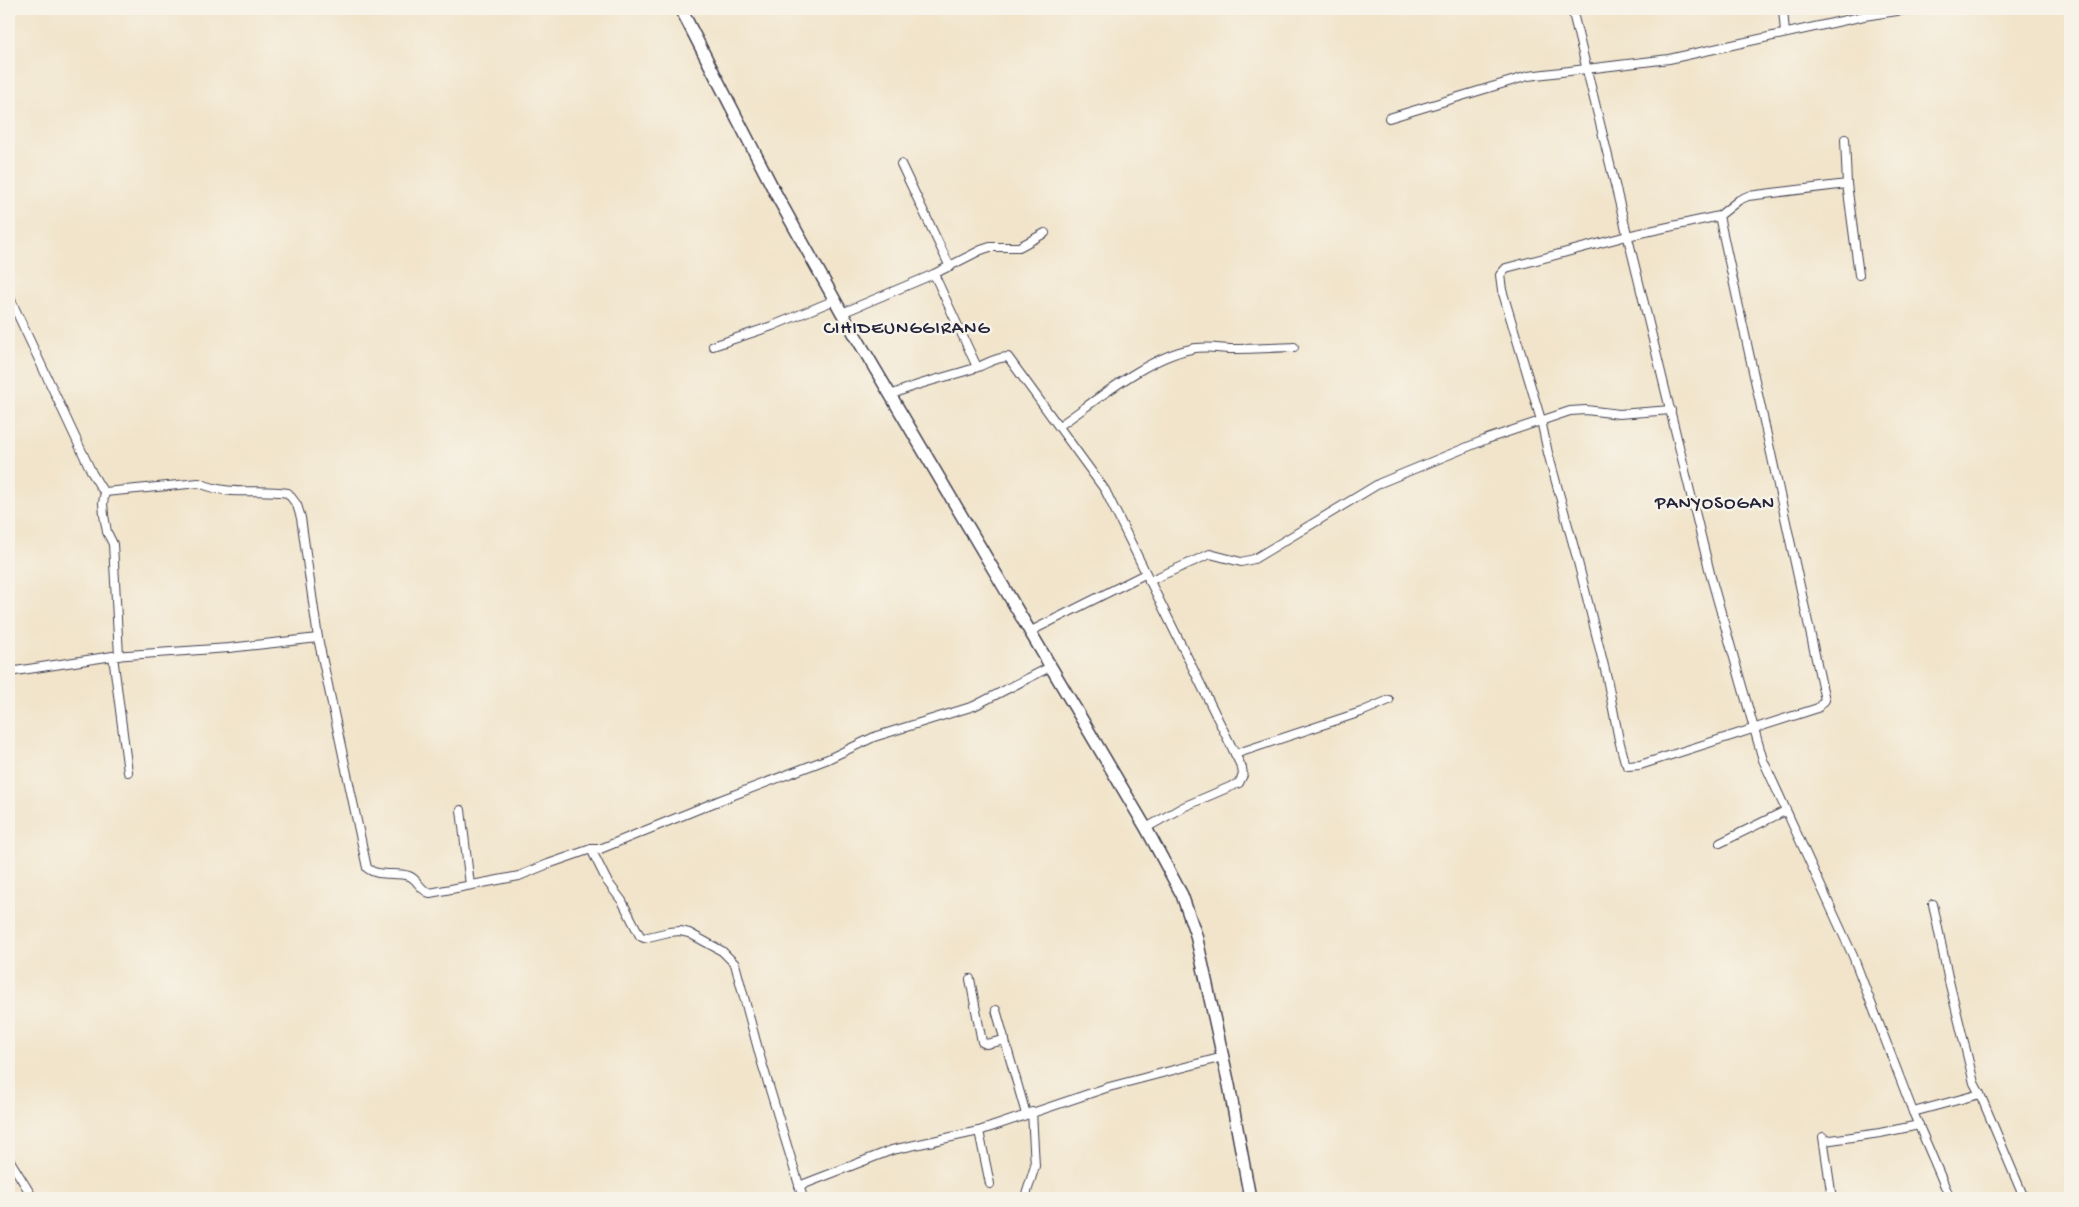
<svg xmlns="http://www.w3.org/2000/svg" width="2079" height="1207" viewBox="0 0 2079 1207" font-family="'Gochi Hand',sans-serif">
	<rect width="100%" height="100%" fill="#f7f3e8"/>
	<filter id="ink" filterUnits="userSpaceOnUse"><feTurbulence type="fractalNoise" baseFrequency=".02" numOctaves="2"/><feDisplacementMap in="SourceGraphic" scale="10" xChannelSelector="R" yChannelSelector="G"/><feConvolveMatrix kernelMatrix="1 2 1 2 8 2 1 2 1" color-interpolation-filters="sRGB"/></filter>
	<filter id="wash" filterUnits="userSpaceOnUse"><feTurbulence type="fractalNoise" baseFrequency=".0096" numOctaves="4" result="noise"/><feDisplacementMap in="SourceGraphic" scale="20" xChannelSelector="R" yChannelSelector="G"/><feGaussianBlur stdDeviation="1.12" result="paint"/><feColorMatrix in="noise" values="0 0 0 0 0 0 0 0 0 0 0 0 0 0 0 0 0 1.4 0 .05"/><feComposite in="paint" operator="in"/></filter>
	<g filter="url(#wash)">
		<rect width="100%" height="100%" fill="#f1e4ca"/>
	</g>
	<g filter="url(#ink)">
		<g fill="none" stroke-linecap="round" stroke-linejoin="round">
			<defs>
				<g id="street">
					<polyline points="1572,9 1711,577 1763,760 1853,956 1913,1112 1950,1198"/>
					<polyline points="1783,9 1785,33"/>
					<polyline points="1389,118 1528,76 1669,59 1864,16 1910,9"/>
					<polyline points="1845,139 1847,184 1859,275"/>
					<polyline points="901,164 950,267"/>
					<polyline points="1719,216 1825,700 1818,708 1640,765 1628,766 1625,762 1619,740 1607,678 1578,562 1548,453 1541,420 1502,290 1500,275 1506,268 1627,236 1719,216 1739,200 1748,196 1847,184"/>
					<polyline points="934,274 977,367"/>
					<path d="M9,296L92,473L101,488L105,492L199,483C233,497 255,488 288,493L297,505L301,518L318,638L367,868C379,878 396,871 409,876C418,879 420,891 430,893L519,876L548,864L591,849"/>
					<polyline points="842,313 934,274 981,250 990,247 1019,247 1045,233"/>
					<polyline points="713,346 772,326 835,300"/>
					<path d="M891,395C919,382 949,377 978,367C988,363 997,357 1008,357L1105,490L1242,768L1243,775L1239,783L1183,807L1146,828"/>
					<path d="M1059,426C1097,400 1146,358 1191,349C1203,346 1216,348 1229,349C1251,349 1272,348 1294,347"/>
					<polyline points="105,492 103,503 104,515 107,532 113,544 119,656"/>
					<polyline points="1149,581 1210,554 1241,562 1254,559 1380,483 1487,439 1570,411 1586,410 1619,414 1671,410"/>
					<polyline points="1029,632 1145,574"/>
					<polyline points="113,656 128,772"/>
					<polyline points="9,672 113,656 229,648 318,638"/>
					<polyline points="1235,754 1361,712 1389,700"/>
					<polyline points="461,810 470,885"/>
					<polyline points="1720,843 1785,811"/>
					<polyline points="970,979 982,1042 986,1044 1005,1040"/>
					<polyline points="996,1010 1026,1114"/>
					<polyline points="1980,1094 2024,1198"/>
					<polyline points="1913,1112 1980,1094 1974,1083 1948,977 1933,904"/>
					<polyline points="979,1131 990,1184"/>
					<polyline points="1823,1137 1832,1198"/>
					<polyline points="1824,1141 1880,1133 1919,1125"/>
					<polyline points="9,1159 33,1198"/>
					<polyline points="799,1186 892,1150 979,1131 1109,1087 1223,1057"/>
					<polyline points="803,1198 761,1060 735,964 722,951 689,933 680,931 669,932 644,938 640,936 622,901 607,881 591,849 600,849 723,799 828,759 874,737 974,706 1050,667"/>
					<polyline points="1025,1198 1035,1166 1032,1112"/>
				</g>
				<polyline id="secondary" points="681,9 778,198 842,313 1146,828 1182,895 1196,935 1229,1085 1250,1198"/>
			</defs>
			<!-- street casing -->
			<use href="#street" stroke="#413f50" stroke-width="10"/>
			<!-- secondary casing -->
			<use href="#secondary" stroke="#413f50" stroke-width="14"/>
			<!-- street -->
			<use href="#street" stroke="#fff" stroke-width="8"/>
			<!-- secondary -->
			<use href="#secondary" stroke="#fff" stroke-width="11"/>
		</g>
	</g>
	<g text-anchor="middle" stroke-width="5" stroke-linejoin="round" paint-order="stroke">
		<!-- quarter labels -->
		<g font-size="19" letter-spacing="1" fill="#22223b" stroke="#f7f3e8">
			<text x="907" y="333">CIHIDEUNGGIRANG</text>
			<text x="1715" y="508">PANYOSOGAN</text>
		</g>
	</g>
	<!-- margin -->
	<rect width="2079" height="1207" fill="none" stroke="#f7f3e8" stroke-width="30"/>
</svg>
